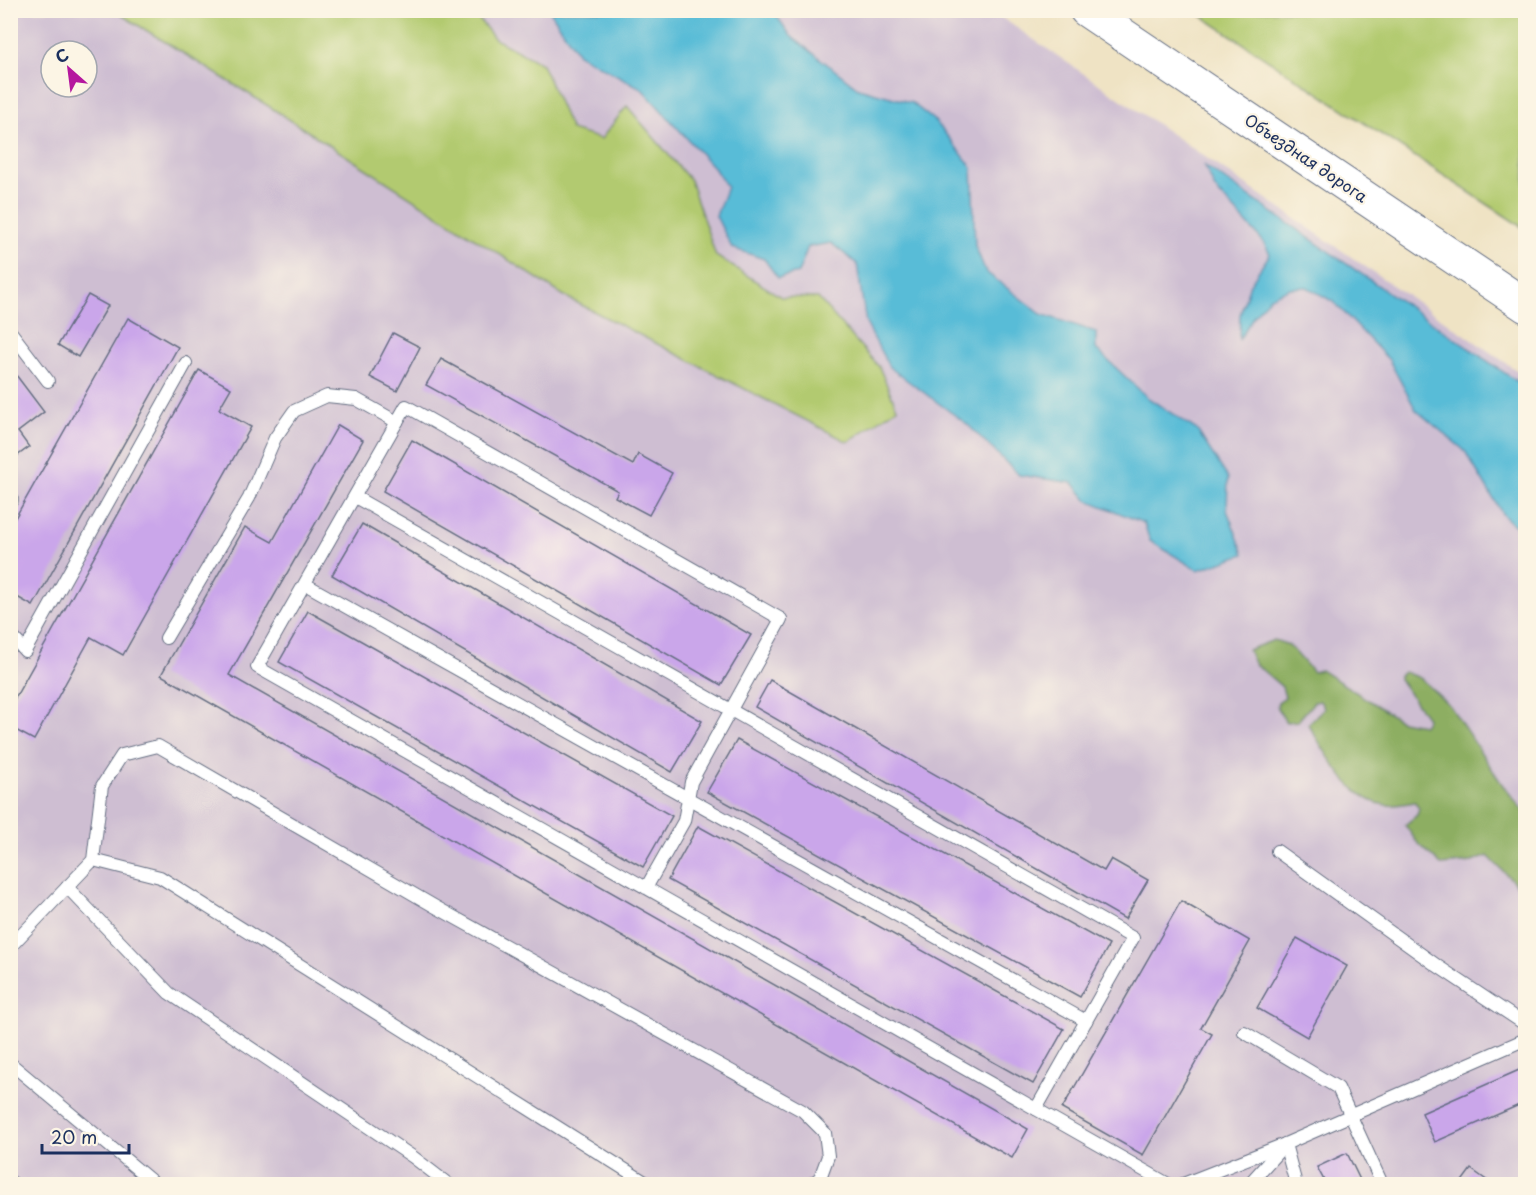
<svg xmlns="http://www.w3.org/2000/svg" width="1536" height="1195" viewBox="0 0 1536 1195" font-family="'Playpen Sans',sans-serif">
	<rect width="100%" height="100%" fill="#fcf5e5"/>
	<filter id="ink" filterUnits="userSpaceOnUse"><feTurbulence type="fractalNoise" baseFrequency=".0167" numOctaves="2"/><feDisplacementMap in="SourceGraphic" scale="12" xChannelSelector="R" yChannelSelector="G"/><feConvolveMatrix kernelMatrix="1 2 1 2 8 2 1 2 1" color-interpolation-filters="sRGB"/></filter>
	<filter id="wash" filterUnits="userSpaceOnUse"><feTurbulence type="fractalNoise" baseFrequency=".008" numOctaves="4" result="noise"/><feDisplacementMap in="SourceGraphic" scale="24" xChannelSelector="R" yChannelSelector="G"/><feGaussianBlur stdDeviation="1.35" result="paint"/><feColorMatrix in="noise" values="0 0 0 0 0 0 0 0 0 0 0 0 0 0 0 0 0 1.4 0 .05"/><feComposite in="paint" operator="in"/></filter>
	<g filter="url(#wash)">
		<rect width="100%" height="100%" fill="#efe3c4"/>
		<!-- industrial -->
		<path fill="#cebed2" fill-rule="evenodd" d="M11,11H992L1525,376V1184H11ZM51,51H87V87H51Z"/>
		<!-- green -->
		<g fill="#b2ca6f" stroke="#667c66" stroke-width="1.5">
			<polygon points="115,11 472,11 495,39 542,64 571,130 601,139 627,106 690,180 716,256 781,297 818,298 879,367 897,408 848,442 566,297 262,102"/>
			<polygon points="1194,11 1525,11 1525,229"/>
		</g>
		<!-- forest -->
		<path fill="#8dae62" stroke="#546e60" stroke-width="1.5" d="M1274,640L1289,645L1313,672L1321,670L1401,721L1423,725L1427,718L1399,679V675L1404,672L1420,678L1450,706L1502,784L1521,808L1525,812V893L1488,856L1472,862L1441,865L1416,841L1405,825L1417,815L1419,808L1415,802C1407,803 1396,806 1387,805C1350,802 1326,752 1308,724L1324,708L1320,701L1314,702L1298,721L1286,722L1277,708L1278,702L1285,697L1282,687L1254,663L1248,650Z"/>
		<!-- water -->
		<g fill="#58bcd7" stroke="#3a769a" stroke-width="1.5">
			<polygon points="550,11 773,11 791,36 858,88 912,103 936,122 972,167 975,246 986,272 1041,314 1096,332 1096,349 1148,398 1197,430 1228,478 1227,510 1244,554 1198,570 1150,541 1144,523 1087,500 1073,483 1019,475 967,424 889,367 866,323 857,264 831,243 808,247 798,273 778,278 764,259 732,248 716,216 727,187 714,168 641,88 578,54"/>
			<polygon points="1205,166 1525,387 1525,534 1503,515 1465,451 1416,410 1389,360 1334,302 1307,287 1290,288 1270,297 1254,315 1239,340 1240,315 1250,284 1270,254 1262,240 1215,189"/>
		</g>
		<g id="blocks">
			<!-- building -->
			<g fill="#caa6ea">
				<polygon points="88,295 108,306 78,357 58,345"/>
				<polygon points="128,318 178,347 33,606 10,593 10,527"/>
				<polygon points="393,333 420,347 397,391 370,377"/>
				<polygon points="441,359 633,465 638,454 672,473 649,515 615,497 618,491 426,385"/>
				<polygon points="10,367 44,412 18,432 29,447 10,461"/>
				<polygon points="199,370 231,388 219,409 251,427 123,655 91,637 34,740 10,727 10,707"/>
				<polygon points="338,425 363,440 229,675 1028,1129 1012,1158 161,675 245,527 272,542"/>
				<polygon points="412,440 751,635 721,685 383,491"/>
				<polygon points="362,524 702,721 672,772 332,575"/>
				<polygon points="308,611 672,816 643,867 279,662"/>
				<polygon points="770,680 1104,871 1111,859 1148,880 1125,919 755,707"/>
				<polygon points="737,740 1109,945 1080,997 707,792"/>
				<polygon points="698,826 1064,1029 1033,1084 668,880"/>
				<polygon points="1181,901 1250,941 1201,1028 1212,1034 1143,1155 1062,1109"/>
				<polygon points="1297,938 1347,966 1307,1037 1257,1008"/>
				<polygon points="1526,1067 1526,1102 1435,1142 1422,1113"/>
				<polygon points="1347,1153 1362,1184 1326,1184 1317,1167"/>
				<polygon points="1471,1169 1492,1184 1460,1184"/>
			</g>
		</g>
	</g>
	<g filter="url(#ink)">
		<use href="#blocks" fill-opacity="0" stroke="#656e82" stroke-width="1.5"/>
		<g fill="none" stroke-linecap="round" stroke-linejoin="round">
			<defs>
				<g id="lane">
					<polyline points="10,331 48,381"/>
					<polyline points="355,497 1133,938 1036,1109"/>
					<polyline points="10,499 12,500 10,502"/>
					<polyline points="305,584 1086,1021"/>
					<polyline points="10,634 25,651 186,363"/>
					<polyline points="166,638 249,498 275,438 294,411 327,396 356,399 397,422"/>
					<polyline points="1277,851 1436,965 1526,1025"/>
					<polyline points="93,860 160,877 648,1184"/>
					<polyline points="67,887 169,993 413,1157 448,1184"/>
					<polyline points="646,888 684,821 691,782 781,619 406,406 257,667 1168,1184"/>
					<polyline points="10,947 93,860 102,786 122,755 158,746 434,906 803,1111 825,1133 828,1156 820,1178 811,1184"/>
					<polyline points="1244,1032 1338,1088 1382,1184"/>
					<polyline points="10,1063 155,1184"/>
					<polyline points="10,1181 14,1184"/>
					<polyline points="1183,1184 1285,1144 1526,1039"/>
					<polyline points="1249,1184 1285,1144 1296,1184"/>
				</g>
				<polyline id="primary" points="1086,10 1526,306"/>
			</defs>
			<!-- lane casing -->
			<use href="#lane" stroke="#656e82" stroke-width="14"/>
			<!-- primary casing -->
			<use href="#primary" stroke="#656e82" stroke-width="35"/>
			<!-- lane -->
			<use href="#lane" stroke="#fff" stroke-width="12"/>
			<!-- primary -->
			<use href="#primary" stroke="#fff" stroke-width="33"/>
		</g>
	</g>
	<g text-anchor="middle" stroke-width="4.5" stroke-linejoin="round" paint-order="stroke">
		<!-- street labels -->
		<g font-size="16" fill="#1b2f5e" stroke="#fcf5e5">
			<text transform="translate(1306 158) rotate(34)" y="6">Объездная дорога</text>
		</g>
	</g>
	<!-- margin -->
	<rect width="1536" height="1195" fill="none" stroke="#fcf5e5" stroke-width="36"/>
	<!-- north arrow -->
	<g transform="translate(69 69) rotate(332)"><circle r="28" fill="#fcf5e5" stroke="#a2a6af" stroke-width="1.5"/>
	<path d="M0-4.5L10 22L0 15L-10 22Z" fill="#b5179e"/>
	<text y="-9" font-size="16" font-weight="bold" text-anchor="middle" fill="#1b2f5e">С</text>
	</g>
	<!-- scale -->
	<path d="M42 1144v9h87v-9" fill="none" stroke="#1b2f5e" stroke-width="3"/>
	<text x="51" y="1144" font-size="18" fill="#1b2f5e" stroke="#fcf5e5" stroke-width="4.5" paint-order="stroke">20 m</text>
</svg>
